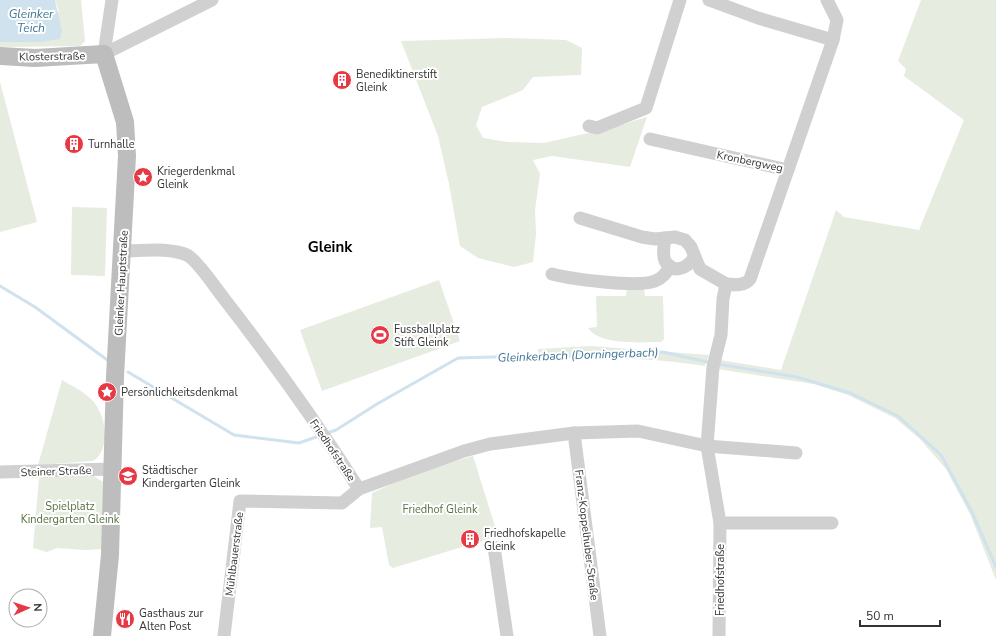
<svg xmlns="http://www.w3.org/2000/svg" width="996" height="636" viewBox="0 0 996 636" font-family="'Nunito Sans',sans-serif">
	<rect width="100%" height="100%" fill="#fff"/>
	<!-- green -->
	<g fill="#e6ecdf">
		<polygon points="55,0 81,0 85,41 80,46 0,47 0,42 41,42 59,11"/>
		<polygon points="921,0 996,0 996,580 970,514 946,469 920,439 895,418 848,395 814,384 718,369 721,360 781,370 836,210 844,217 919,230 964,120 904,76 906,69 898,61"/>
		<polygon points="508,38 566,40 582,48 581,75 533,77 523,90 482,107 476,125 483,138 508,142 544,143 610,128 647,117 630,167 552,156 533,160 540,174 535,210 536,234 533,262 514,267 478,258 460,246 449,184 438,136 401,41"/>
		<polygon points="0,82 37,222 0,232"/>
		<polygon points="72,207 107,208 105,276 71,275"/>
		<polygon points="439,280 460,341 322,391 300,330"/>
		<path d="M627,288H644L645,296H663L664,339L661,342C640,342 601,346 588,328L597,327L596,296H626Z"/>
		<path d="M591,346L709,355L705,366C650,357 593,357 538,359V349Z"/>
		<path d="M62,380C72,386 83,391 91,399C106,413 112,449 93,461L38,465Z"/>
		<polygon points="473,456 498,536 393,568 389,565 382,527 370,528 372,493 420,471"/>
		<polygon points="50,474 90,474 105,483 102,549 86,550 57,548 47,552 33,548 39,478"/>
	</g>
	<!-- water -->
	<polygon fill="#cfe2ee" points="0,0 55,0 62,31 60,39 41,42 0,42"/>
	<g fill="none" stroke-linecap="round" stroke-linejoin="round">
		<!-- stream -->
		<g stroke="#cfe2ee" stroke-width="3">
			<polyline points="0,286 35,307 110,362"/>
			<polyline points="717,364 797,377 850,393 898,416 941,455 972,512 996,567"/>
			<polyline points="128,372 234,435 299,443 319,436"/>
			<polyline points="327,433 336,430 377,404 458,358 663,352 712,363"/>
		</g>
		<!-- street -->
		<g stroke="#d0d0d0" stroke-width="13">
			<polyline points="112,0 104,54 212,0"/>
			<path d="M709,0L758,18L833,40L750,279C745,286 735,285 726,284L723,299L721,335L713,367L707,446L720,523L719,636"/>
			<polyline points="827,0 837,20 833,40"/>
			<polyline points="589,126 597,128 646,108 680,0"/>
			<polyline points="650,139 788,170"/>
			<polyline points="580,218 642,237 655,239 675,237 685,240 691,247 700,269 726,284"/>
			<path d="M665,238C664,245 662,254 665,261C673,275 687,268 694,258"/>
			<path d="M123,251C142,251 169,247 187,255C197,260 215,287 222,296C271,359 317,423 359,489L464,451L490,444L574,433L638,431L707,446L796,453"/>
			<path d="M552,274C571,279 638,288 655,281C663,278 666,273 670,266"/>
			<polyline points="574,433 600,636"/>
			<polyline points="0,472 112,469"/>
			<polyline points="720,523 832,523"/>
			<polyline points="494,547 507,636"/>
			<polyline points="224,636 240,501 342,503 359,489"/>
		</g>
		<!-- secondary -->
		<polyline stroke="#bdbdbd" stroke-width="18" points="0,56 35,58 104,54 125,122 127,156 115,377 110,555 102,636"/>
	</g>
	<!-- icons -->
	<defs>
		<symbol id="building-disc" viewBox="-11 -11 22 22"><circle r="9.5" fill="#e63946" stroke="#fff"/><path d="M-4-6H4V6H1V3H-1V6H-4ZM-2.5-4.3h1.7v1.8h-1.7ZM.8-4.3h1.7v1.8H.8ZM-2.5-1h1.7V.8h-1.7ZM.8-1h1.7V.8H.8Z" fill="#fff"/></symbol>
		<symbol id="sight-disc" viewBox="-11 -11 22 22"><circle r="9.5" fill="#e63946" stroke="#fff"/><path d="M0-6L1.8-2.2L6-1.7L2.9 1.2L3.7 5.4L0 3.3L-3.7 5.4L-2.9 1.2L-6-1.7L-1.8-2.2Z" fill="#fff"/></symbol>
		<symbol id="stadium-disc" viewBox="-11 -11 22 22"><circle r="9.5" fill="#e63946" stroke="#fff"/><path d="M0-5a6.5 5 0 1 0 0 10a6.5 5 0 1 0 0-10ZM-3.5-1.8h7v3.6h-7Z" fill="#fff"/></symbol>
		<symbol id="school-disc" viewBox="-11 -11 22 22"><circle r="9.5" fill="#e63946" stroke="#fff"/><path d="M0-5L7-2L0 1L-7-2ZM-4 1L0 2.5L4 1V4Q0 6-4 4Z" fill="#fff"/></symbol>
		<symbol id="restaurant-disc" viewBox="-11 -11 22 22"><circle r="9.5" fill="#e63946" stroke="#fff"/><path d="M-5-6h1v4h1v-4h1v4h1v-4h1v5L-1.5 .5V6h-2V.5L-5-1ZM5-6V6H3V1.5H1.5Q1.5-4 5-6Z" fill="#fff"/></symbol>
	</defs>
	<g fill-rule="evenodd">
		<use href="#building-disc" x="331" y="69" width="22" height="22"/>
		<use href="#building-disc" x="63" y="133" width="22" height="22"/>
		<use href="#sight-disc" x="132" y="166" width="22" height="22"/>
		<use href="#stadium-disc" x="369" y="324" width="22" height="22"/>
		<use href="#sight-disc" x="96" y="381" width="22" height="22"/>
		<use href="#school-disc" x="117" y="465" width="22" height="22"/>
		<use href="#building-disc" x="459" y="528" width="22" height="22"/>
		<use href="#restaurant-disc" x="114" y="608" width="22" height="22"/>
	</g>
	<g text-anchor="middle" stroke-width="4" stroke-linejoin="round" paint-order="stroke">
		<!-- street labels -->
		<g font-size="11" fill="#333" stroke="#fff">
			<text transform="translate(52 56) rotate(-1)" y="4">Klosterstraße</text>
			<text transform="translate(750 161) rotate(12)" y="4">Kronbergweg</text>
			<text transform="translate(121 283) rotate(-87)" y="4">Gleinker Hauptstraße</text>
			<text transform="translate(333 450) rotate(56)" y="4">Friedhofstraße</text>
			<text transform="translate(56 471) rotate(-2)" y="4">Steiner Straße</text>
			<text transform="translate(587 535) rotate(83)" y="4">Franz-Koppelhuber-Straße</text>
			<text transform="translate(234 554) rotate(-83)" y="4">Mühlbauerstraße</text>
			<text transform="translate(720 580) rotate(-90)" y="4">Friedhofstraße</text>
		</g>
		<!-- poi labels -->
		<g font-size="11" fill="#333" stroke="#fff" text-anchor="start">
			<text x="356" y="78">Benediktinerstift<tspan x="356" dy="13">Gleink</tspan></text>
			<text x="88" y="148">Turnhalle</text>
			<text x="157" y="175">Kriegerdenkmal<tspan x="157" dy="13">Gleink</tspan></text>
			<text x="394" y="333">Fussballplatz<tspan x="394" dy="13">Stift Gleink</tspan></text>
			<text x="121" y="396">Persönlichkeitsdenkmal</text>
			<text x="142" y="474">Städtischer<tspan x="142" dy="13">Kindergarten Gleink</tspan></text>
			<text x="484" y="537">Friedhofskapelle<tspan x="484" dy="13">Gleink</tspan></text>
			<text x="139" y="617">Gasthaus zur<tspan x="139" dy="13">Alten Post</tspan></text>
		</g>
		<!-- park labels -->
		<g font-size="11" fill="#56703f" stroke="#fff">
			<text x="70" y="510">Spielplatz<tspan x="70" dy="13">Kindergarten Gleink</tspan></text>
			<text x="440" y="513">Friedhof Gleink</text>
		</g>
		<!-- water labels -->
		<g font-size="12" font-style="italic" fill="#3f7597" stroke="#fff">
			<text x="31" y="18">Gleinker<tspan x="31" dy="14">Teich</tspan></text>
			<text transform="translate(578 355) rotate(-2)" y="4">Gleinkerbach (Dorningerbach)</text>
		</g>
		<!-- district labels -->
		<g font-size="15" font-weight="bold" fill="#000" stroke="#fff">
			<text x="330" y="252">Gleink</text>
		</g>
	</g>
	<!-- north arrow -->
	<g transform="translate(28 608) rotate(87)"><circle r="19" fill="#ffffff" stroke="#adadad"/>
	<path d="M0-3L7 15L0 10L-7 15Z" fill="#e63946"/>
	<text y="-6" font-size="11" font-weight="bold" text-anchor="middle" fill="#333333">N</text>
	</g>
	<!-- scale -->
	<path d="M860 620v6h80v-6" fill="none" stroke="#333333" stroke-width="2"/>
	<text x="866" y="620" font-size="12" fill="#333333" stroke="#ffffff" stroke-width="3" paint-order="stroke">50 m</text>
</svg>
